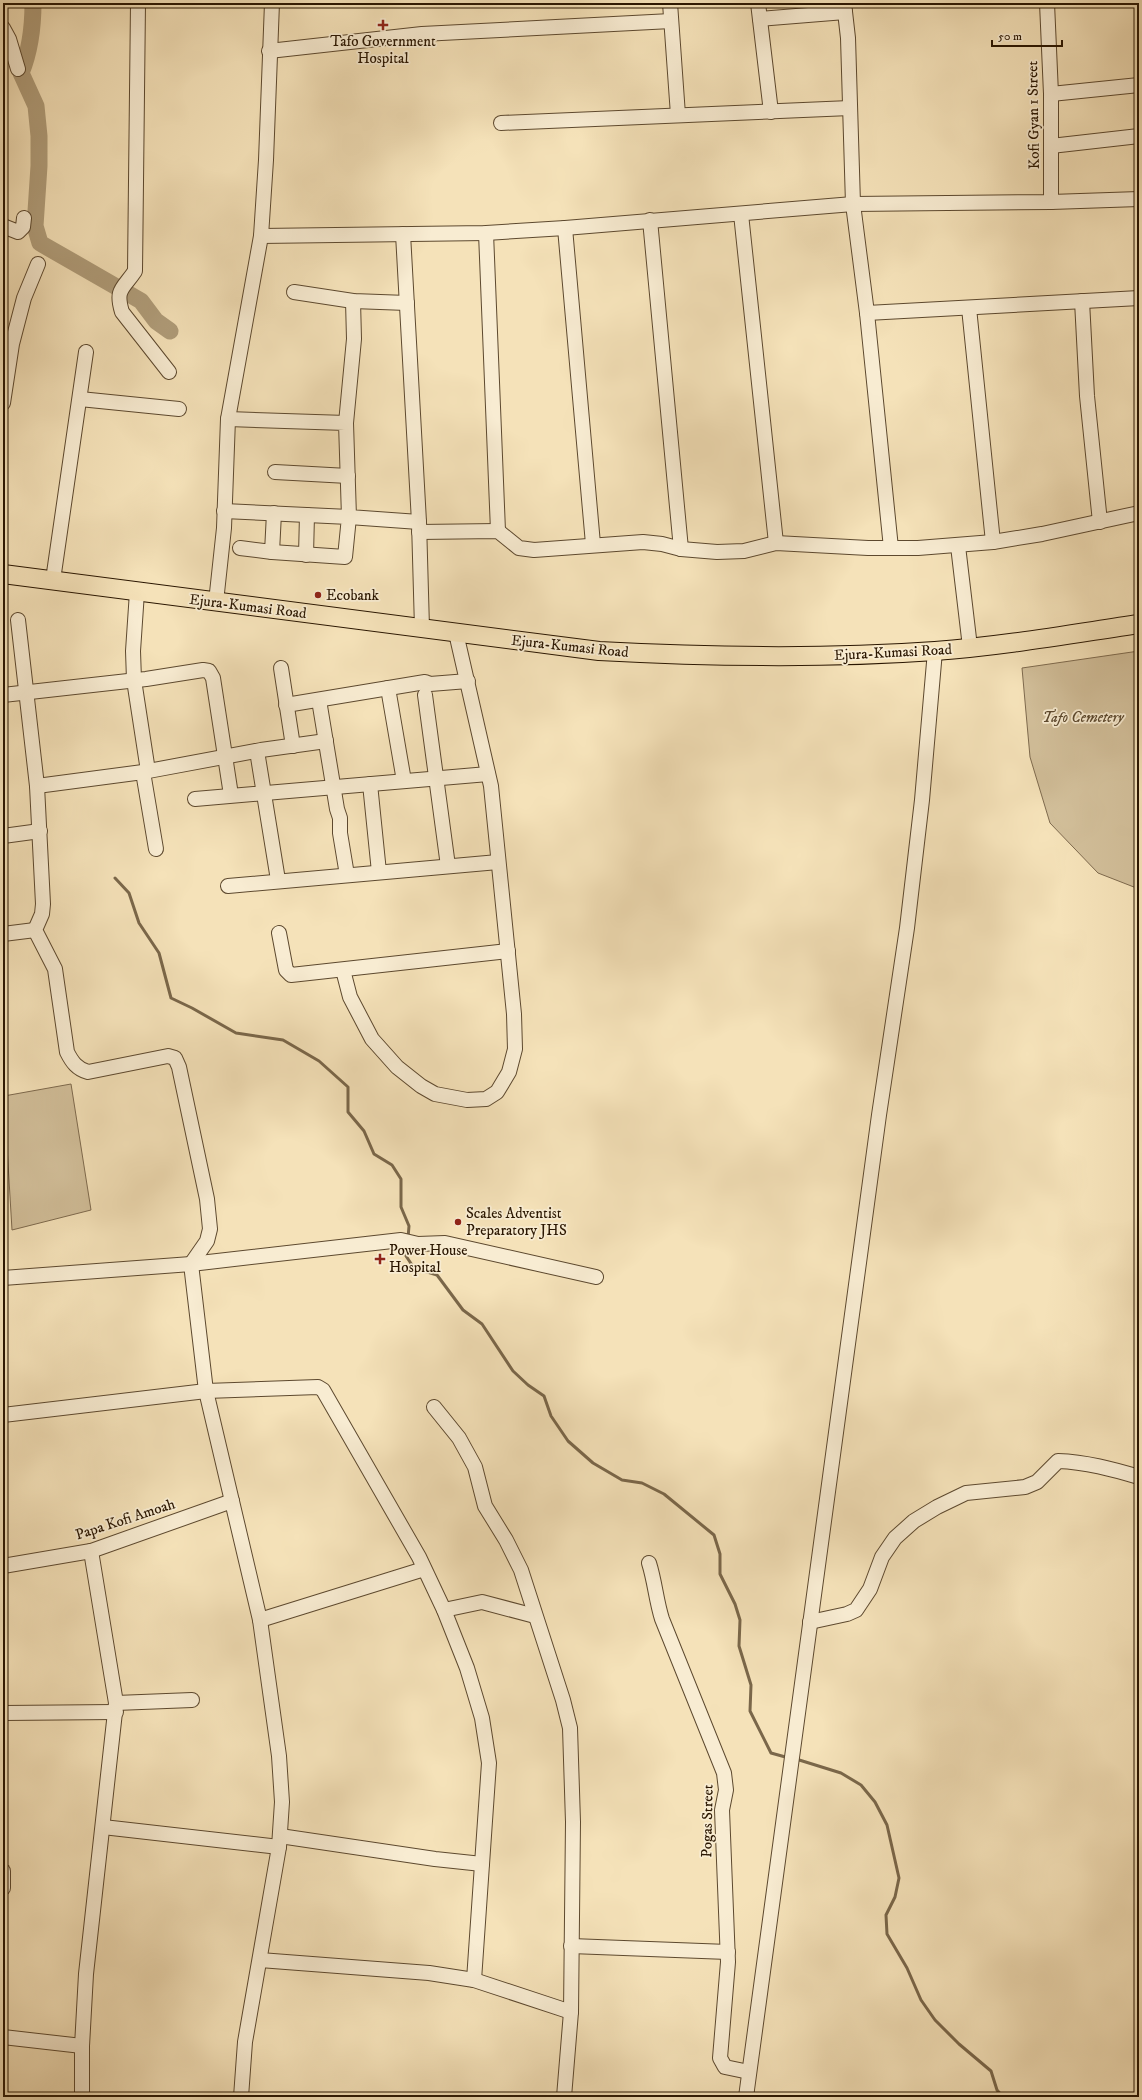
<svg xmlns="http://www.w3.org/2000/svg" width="1142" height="2100" viewBox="0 0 1142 2100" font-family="'IM FELL DW Pica',serif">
	<rect width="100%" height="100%" fill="#f5e2b9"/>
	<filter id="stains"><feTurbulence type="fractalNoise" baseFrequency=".005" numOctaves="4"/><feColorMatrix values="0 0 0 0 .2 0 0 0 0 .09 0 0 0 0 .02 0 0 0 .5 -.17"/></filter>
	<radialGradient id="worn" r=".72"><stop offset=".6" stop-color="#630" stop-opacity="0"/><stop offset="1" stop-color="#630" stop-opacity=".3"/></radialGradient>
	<!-- green -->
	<g fill="#d2bf9a" stroke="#7e6a4e">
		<polygon points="1139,651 1139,889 1098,873 1050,823 1030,757 1022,668"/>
		<polygon points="71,1084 91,1210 12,1230 4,1096"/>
	</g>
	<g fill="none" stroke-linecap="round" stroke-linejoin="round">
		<!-- stream -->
		<g stroke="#7a674a" stroke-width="3">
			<polyline points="115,878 129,893 139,923 159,953 171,998 192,1008 236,1033 283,1040 319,1061 348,1087 348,1112 364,1131 374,1154 392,1165 401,1179 401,1207 409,1226 408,1238"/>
			<polyline points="407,1246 406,1256 414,1268 437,1275 463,1310 482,1324 513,1371 528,1385 544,1396 551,1416 568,1441 593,1463 622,1480 642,1483 664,1494 714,1535 720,1554 720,1574 735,1604 740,1620 739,1646 751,1685 750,1711 771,1753 789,1758"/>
			<polyline points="796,1759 841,1773 861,1785 875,1802 887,1825 899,1878 895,1897 886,1915 887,1934 907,1968 921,2000 935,2020 959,2044 991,2071 997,2090 1003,2097"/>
		</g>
		<!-- river -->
		<path stroke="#b09d7a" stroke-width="17" d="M33,3C33,27 30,51 21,73L36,106L39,136V166L35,226L40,243L141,301L156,321L170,331"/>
		<defs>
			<g id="minor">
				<path d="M138,3L135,271C123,289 115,289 122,312L169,372"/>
				<polyline points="670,3 678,115"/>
				<polyline points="758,3 771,112"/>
				<polyline points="844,3 848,38 853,204 867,313 891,548"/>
				<polyline points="1047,3 1051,94 1051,202"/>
				<polyline points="760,19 845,12"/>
				<polyline points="3,28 9,39 18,69"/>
				<polyline points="269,51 422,34 671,21"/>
				<polyline points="1051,94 1139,85"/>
				<polyline points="501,123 850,108"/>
				<polyline points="1051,146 1139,136"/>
				<polyline points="741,214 776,543"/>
				<polyline points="650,220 681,549"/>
				<polyline points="3,226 18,232 23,227 24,218"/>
				<polyline points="565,228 593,544"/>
				<polyline points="486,233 498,531"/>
				<polyline points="403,234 419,522 422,628"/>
				<polyline points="261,236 486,233 565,228 853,204 1051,202 1139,199"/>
				<polyline points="294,292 353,301 407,303"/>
				<polyline points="1082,301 1087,396 1100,522"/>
				<polyline points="969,308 993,542"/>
				<polyline points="867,313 1139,298"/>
				<polyline points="80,399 179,409"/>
				<polyline points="3,403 12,344 24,298 38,264"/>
				<polyline points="228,419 346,423 349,517 419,522"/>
				<polyline points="346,423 354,339 353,301"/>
				<polyline points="275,472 348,476"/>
				<polyline points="224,511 349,517 345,557 272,552"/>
				<polyline points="419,532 498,531 519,548 534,550 643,542 662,544 681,549 717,552 744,551 776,543 868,548 918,548 993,542 1042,534 1139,513"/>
				<polyline points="958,546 970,647"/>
				<polyline points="240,548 272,552 274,513"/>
				<polyline points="306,555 307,515"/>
				<polyline points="53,580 86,352"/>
				<polyline points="137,592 133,651 134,680 148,771"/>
				<polyline points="216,602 224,528 228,419 261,236 266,160 272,3"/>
				<path d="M18,620L37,786L43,904L42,914L35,930L55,969L67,1052C72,1062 77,1069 88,1072L168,1056L175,1058L179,1067L207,1199L210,1229L207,1241L191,1264L206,1391L260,1620L279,1756L282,1802L279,1847L245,2042L241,2097"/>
				<polyline points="281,668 293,746"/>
				<polyline points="388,688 404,781"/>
				<polyline points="3,695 146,679 203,670 209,671 213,678 231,795"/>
				<polyline points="425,695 448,866"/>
				<polyline points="319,700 337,809 340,818 340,833 347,875"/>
				<polyline points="286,705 425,682 430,684 468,681"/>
				<polyline points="257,751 278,880"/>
				<polyline points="143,772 156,849"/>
				<polyline points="370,784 379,872"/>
				<polyline points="37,786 143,772 261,750 326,741"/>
				<polyline points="195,799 488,774"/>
				<polyline points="3,836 40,831"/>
				<polyline points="228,886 498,862"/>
				<polyline points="279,933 286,970 291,975 508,951"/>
				<polyline points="3,934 35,930"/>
				<polyline points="343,970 350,997 372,1039 397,1067 421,1086 435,1094 467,1100 486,1099 497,1092 509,1072 515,1049 514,1014 491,786 456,633"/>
				<polyline points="3,1278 191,1264 401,1240 418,1244 445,1243 596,1277"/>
				<polyline points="434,1407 459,1438 475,1467 485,1506 506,1540 521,1570 563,1700 570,1728 573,1822 571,2012 564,2097"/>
				<polyline points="3,1415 206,1391 318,1387 323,1390 419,1557 444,1610 467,1668 482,1718 489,1763 474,1980"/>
				<path d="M649,1563C655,1582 656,1600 662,1619L724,1773L726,1790L722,1810L728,1962L720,2058L725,2067L749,2072"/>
				<polyline points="3,1566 91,1551 232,1501"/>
				<polyline points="444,1610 482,1602 535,1616"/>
				<polyline points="260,1620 424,1569"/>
				<path d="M810,1622L847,1614L856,1610L870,1589L882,1557L895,1538L914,1521L937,1507L966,1493L1025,1487L1037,1482L1058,1461C1086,1462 1112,1469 1139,1477"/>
				<polyline points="116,1703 192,1700"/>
				<polyline points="3,1713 116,1712"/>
				<polyline points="103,1827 279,1847"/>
				<polyline points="280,1836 435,1859 482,1864"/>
				<polyline points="3,1871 3,1888"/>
				<polyline points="571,1946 728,1952"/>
				<polyline points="260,1960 429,1973 474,1980 571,2012"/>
				<polyline points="3,2037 82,2046"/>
				<polyline points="82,2097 82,2046 86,1974 116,1703 91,1551"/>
				<polyline points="746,2097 879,1115 907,928 922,800 935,651"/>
			</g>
			<path id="major" d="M3,574L599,651C711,657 823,659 935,651C1003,646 1071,634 1139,624"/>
		</defs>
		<!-- minor casing -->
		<use href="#minor" stroke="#5d492f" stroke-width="16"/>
		<!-- major casing -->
		<use href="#major" stroke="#2a1601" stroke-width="20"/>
		<!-- minor -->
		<use href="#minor" stroke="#f8ecd2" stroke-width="14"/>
		<!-- major -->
		<use href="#major" stroke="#f5e2b9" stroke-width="18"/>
	</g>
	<!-- markers -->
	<g fill="#8f2418" stroke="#f8ecd2" stroke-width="1.5">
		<path d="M381 19h4v4h4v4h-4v4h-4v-4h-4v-4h4z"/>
		<circle cx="318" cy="595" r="4"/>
		<circle cx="458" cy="1222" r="4"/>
		<path d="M378 1253h4v4h4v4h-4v4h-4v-4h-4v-4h4z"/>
	</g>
	<g text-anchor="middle" stroke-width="3.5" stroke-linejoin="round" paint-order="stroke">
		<!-- poi labels -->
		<g font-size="15" fill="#2a1601" stroke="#f8ecd2" text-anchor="start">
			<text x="383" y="46" text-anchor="middle">Tafo Government<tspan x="383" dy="17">Hospital</tspan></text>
			<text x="326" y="600">Ecobank</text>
			<text x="466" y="1218">Scales Adventist<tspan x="466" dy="17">Preparatory JHS</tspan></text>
			<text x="389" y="1255">Power House<tspan x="389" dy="17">Hospital</tspan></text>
		</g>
		<!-- street labels -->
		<g font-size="15" fill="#2a1601" stroke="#f8ecd2">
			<text transform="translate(1033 115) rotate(-91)" y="5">Kofi Gyan 1 Street</text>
			<text transform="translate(248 606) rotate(7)" y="5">Ejura-Kumasi Road</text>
			<text transform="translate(570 646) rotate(6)" y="5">Ejura-Kumasi Road</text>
			<text transform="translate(893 652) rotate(-3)" y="5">Ejura-Kumasi Road</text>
			<text transform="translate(125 1519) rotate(-18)" y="5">Papa Kofi Amoah</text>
			<text transform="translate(707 1821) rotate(-89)" y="5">Pogas Street</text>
		</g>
		<!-- park labels -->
		<g font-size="15" font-style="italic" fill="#5c492f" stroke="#f8ecd2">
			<text x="1083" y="722">Tafo Cemetery</text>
		</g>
	</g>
	<!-- margin -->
	<rect width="1142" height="2100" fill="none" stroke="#f5e2b9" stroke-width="16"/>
	<rect x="4" y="4" width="1134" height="2092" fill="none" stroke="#2a1601" stroke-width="2"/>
	<rect x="8" y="8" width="1126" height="2084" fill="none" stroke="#2a1601"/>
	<!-- scale -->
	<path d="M992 40v6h70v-6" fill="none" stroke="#2a1601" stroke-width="2"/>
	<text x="998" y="40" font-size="12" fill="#2a1601" stroke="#f8ecd2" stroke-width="3" paint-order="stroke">50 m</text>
	<rect width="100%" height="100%" filter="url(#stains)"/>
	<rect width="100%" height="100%" fill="url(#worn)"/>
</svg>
